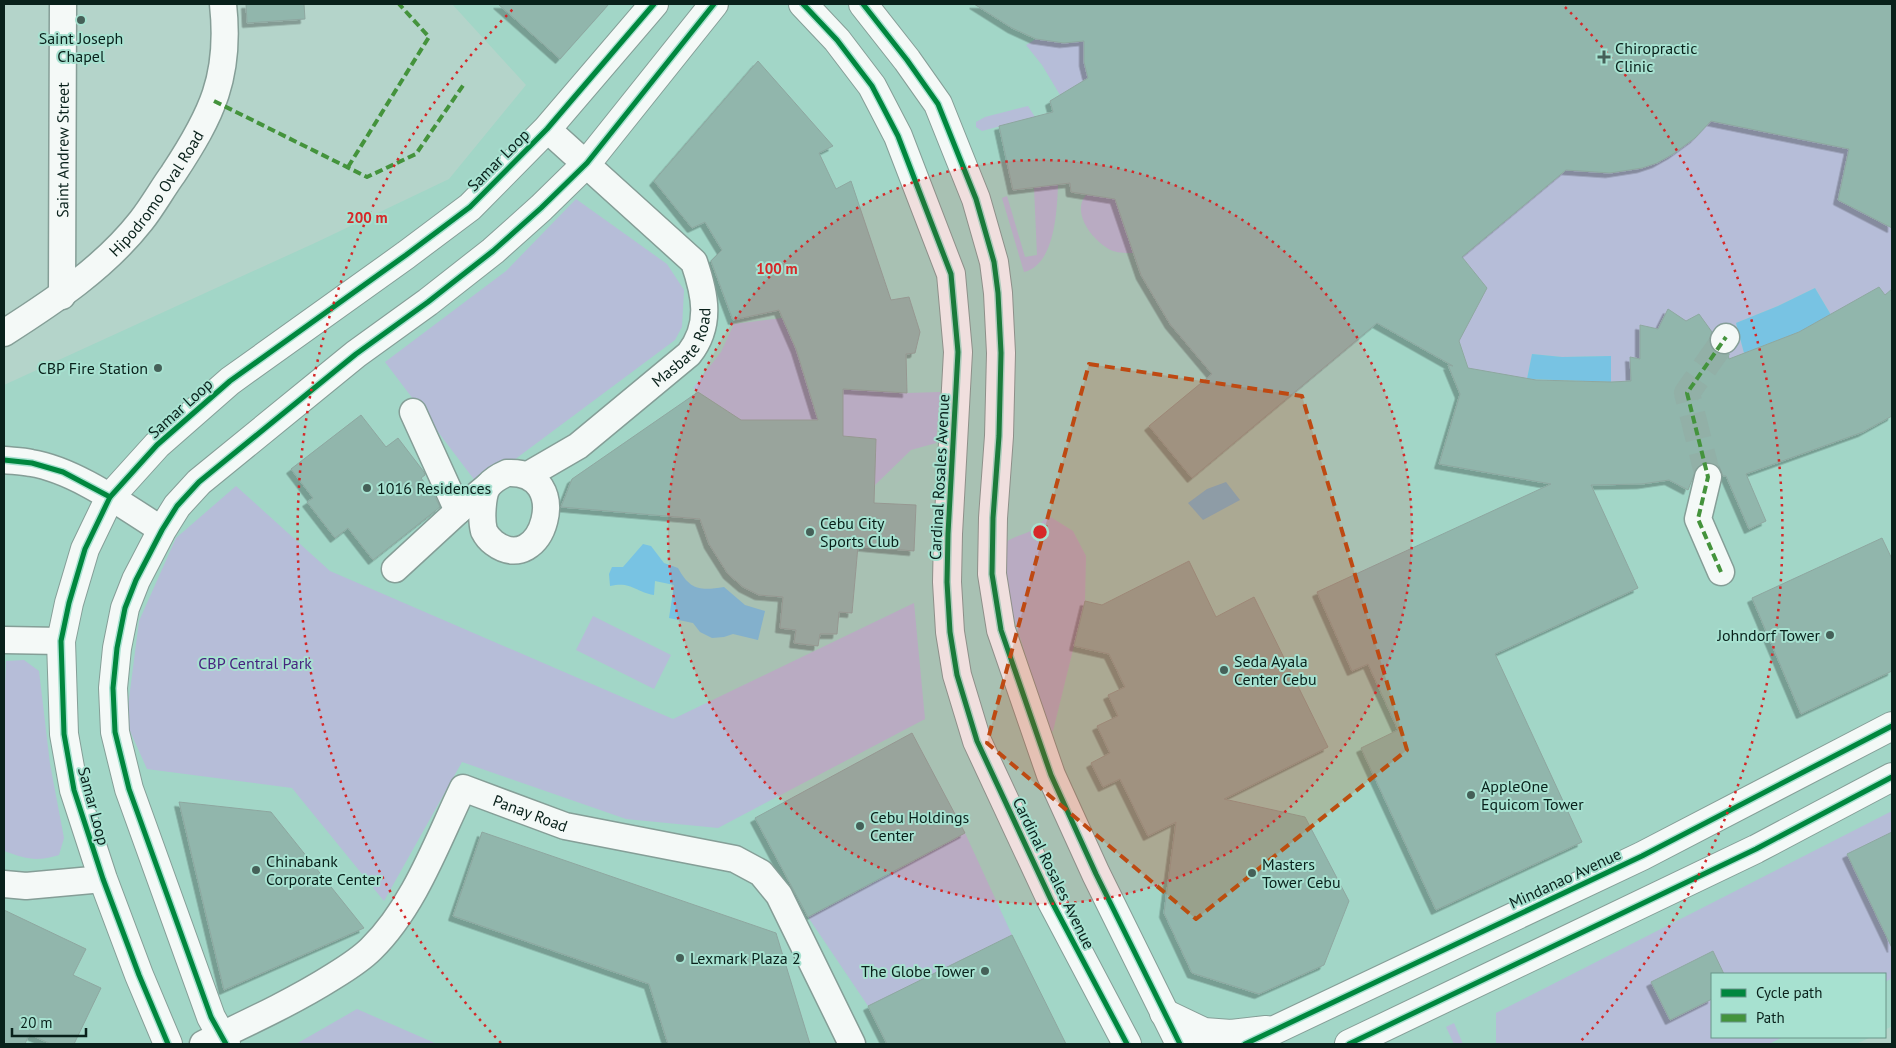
<svg xmlns="http://www.w3.org/2000/svg" width="1896" height="1048" viewBox="0 0 1896 1048" font-family="'PT Sans',sans-serif">
	<defs>
		<filter id="shadow"><feDropShadow dx="-4.5" dy="4.5" stdDeviation="0" flood-color="#0004"/></filter>
	</defs>
	<rect width="100%" height="100%" fill="#b4d4ca"/>
	<!-- built -->
	<polygon fill="#a2d6c7" points="452,4 1892,4 1892,1026 1885,1030 1885,974 1712,974 1712,1037 1871,1037 1856,1044 4,1044 4,385 317,242 449,179 526,85"/>
	<!-- green -->
	<g fill="#b6bdd8">
		<polygon points="1036,39 1064,43 1084,41 1089,78 1060,95 1042,65 1026,45"/>
		<polygon points="1028,106 1035,117 982,131 976,127 976,122 985,117"/>
		<polygon points="1711,121 1849,149 1838,200 1892,228 1892,289 1885,295 1879,287 1831,315 1815,288 1778,306 1736,323 1744,353 1725,360 1726,347 1713,340 1707,325 1699,314 1691,318 1685,325 1677,315 1668,309 1663,319 1660,331 1642,326 1640,336 1641,359 1631,357 1638,380 1611,382 1611,356 1562,357 1532,354 1527,379 1475,369 1472,379 1459,340 1487,288 1462,257 1566,170 1610,173 1642,168"/>
		<path d="M1058,185C1057,210 1055,265 1024,272L1002,198L1007,196L1025,257L1037,255L1034,187Z"/>
		<path d="M1086,195L1115,199L1133,253C1126,253 1120,253 1113,251C1095,244 1070,213 1086,195Z"/>
		<polygon points="576,199 667,264 684,290 682,327 675,340 479,486 385,362 506,271"/>
		<polygon points="782,318 796,349 808,387 907,393 940,392 936,443 911,450 874,486 876,439 843,436 842,421 741,420 693,388 721,352 734,324"/>
		<polygon points="236,486 330,571 673,719 914,603 925,719 718,828 626,819 462,762 384,901 292,788 147,769 126,722 139,621 176,538"/>
		<path d="M1049,516L1073,531L1086,556L1085,601L1053,731L1049,732L1012,611L1005,578L1004,544C1014,535 1027,535 1037,527C1041,523 1044,519 1049,516Z"/>
		<polygon points="593,616 671,655 654,689 576,650"/>
		<path d="M24,660L39,671L50,764L64,838L59,855C35,862 27,859 4,851V684H5L6,661Z"/>
		<polygon points="1892,811 1892,978 1885,982 1885,974 1712,974 1712,1037 1783,1037 1769,1044 1496,1044 1496,1013"/>
		<polygon points="965,833 1012,935 868,1006 808,917"/>
		<polygon points="357,1009 437,1044 296,1044"/>
		<polygon points="1454,1023 1463,1044 1454,1044 1446,1027"/>
	</g>
	<!-- water -->
	<g fill="#78c3e3">
		<polygon points="1815,288 1831,315 1799,332 1744,353 1736,323 1778,306"/>
		<polygon points="1532,354 1562,357 1611,356 1611,382 1527,379"/>
		<polygon points="1226,482 1240,500 1203,520 1188,503 1207,489"/>
		<path d="M643,544L651,546L664,563L678,568C690,590 700,591 724,587L745,605L765,611L758,640L733,634L724,637L712,638L700,632L693,623L669,618L674,585L655,581L654,595C634,591 631,581 610,586L609,574L612,567H623Z"/>
	</g>
	<!-- building -->
	<g fill="#91b6ac" stroke="#8ea7a0" filter="url(#shadow)">
		<polygon points="246,4 304,4 305,19 247,23"/>
		<polygon points="498,4 609,4 560,59"/>
		<polygon points="974,4 1892,4 1892,228 1838,200 1849,149 1711,121 1695,138 1673,154 1657,163 1642,168 1610,173 1566,170 1462,257 1487,288 1459,341 1468,368 1536,380 1611,382 1631,381 1630,357 1640,359 1640,325 1658,329 1668,309 1686,321 1699,314 1712,332 1709,340 1711,347 1716,353 1723,355 1728,354 1729,359 1799,332 1879,287 1885,295 1892,289 1892,416 1863,432 1746,474 1766,521 1749,529 1726,476 1723,476 1719,466 1712,463 1703,463 1697,467 1688,490 1669,480 1642,484 1591,485 1638,588 1495,654 1582,842 1436,910 1361,748 1398,730 1368,664 1352,671 1317,592 1551,484 1439,464 1460,394 1448,365 1453,366 1377,323 1192,478 1149,426 1212,374 1170,324 1141,275 1115,199 1071,192 1070,183 1013,190 999,126 1053,112 1050,101 1088,78 1084,62 1084,41 1064,43 1036,39 1012,28"/>
		<polygon points="758,61 833,146 819,153 836,189 851,181 891,300 909,297 920,332 915,353 906,354 907,393 843,389 843,436 876,439 874,503 916,505 914,551 858,546 852,613 839,612 837,634 820,634 818,646 794,643 796,630 780,628 783,597 759,595 743,587 728,574 709,544 700,519 561,507 572,479 698,392 741,420 818,420 796,349 779,310 733,320 711,261 722,250 705,222 692,228 654,181"/>
		<polygon points="361,415 386,447 398,438 424,472 425,475 421,478 434,495 440,507 373,560 348,528 335,538 307,502 313,498 291,469"/>
		<polygon points="1882,538 1892,559 1892,671 1801,714 1752,598"/>
		<polygon points="1189,561 1216,617 1254,597 1328,747 1224,799 1305,817 1349,901 1324,965 1259,994 1192,973 1164,913 1176,822 1148,836 1120,779 1103,787 1091,763 1110,753 1097,726 1118,716 1108,695 1125,687 1109,654 1074,646 1085,601 1102,605"/>
		<polygon points="912,733 965,833 808,917 755,818"/>
		<polygon points="179,802 271,812 364,928 224,990"/>
		<polygon points="482,832 776,933 810,1044 668,1044 649,984 453,916"/>
		<polygon points="1892,832 1892,948 1847,854"/>
		<polygon points="4,910 86,949 73,975 101,988 74,1044 51,1044 29,1034 25,1044 4,1044"/>
		<polygon points="1012,935 1066,1044 887,1044 868,1006"/>
		<polygon points="1713,951 1724,974 1712,974 1712,999 1670,1020 1651,982"/>
	</g>
	<g fill="none" stroke-linecap="round" stroke-linejoin="round">
		<!-- street-tunnel -->
		<polyline stroke="#92b0a7" stroke-width="26" stroke-dasharray="26 13" stroke-linecap="butt" points="1708,477 1687,393 1724,340"/>
		<defs>
			<g id="street">
				<path id="s1" d="M62,296L63,4"/>
				<path id="s2" d="M4,333C54,301 104,268 141,221C153,206 162,189 173,174C212,115 231,76 223,4"/>
				<polyline points="1724,340 1726,337"/>
				<polyline points="413,412 458,511"/>
				<path d="M4,460C13,461 22,461 31,463C75,470 124,506 162,530"/>
				<path d="M507,473C575,469 543,580 494,543C490,540 486,535 484,531C481,520 482,495 488,486C493,480 500,476 507,473Z"/>
				<path id="s3" d="M528,475L578,446L689,354C712,325 705,294 694,262L547,129"/>
				<polyline points="1708,477 1698,519 1721,572"/>
				<polyline points="395,569 458,511 488,486"/>
				<polyline points="4,640 61,641"/>
				<polyline points="4,884 26,886 103,879"/>
				<path id="s4" d="M203,1044C247,1023 293,1002 334,976C347,968 360,960 371,949C414,907 437,842 463,788L565,826L735,859L761,873L779,895L852,1044"/>
			</g>
			<g id="secondary">
				<polyline points="803,4 837,40 872,86 898,136 951,274 958,352 948,534 947,582 950,632 957,675 977,741 1052,902 1127,1044"/>
				<polyline points="863,4 907,60 938,104 976,199 994,262 998,293 1001,353 999,436 993,518 992,574 1001,630 1051,775 1096,874 1180,1044"/>
				<polyline points="1164,1013 1204,1032 1231,1034 1266,1030"/>
				<polyline points="168,1044 139,975 103,879 74,790 64,734 61,641 69,603 85,549 110,497 157,445 230,381 406,255 470,207 547,129 654,4"/>
				<polyline points="226,1044 211,1017 129,789 115,732 113,688 117,648 125,608 136,580 162,530 177,506 199,482 356,354 428,302 493,251 541,208 587,163 714,4"/>
				<polyline points="1245,1044 1642,856 1892,726"/>
				<polyline points="1349,1044 1756,849 1892,777"/>
			</g>
		</defs>
		<!-- street casing -->
		<use href="#street" stroke="#859e97" stroke-width="29"/>
		<!-- secondary casing -->
		<use href="#secondary" stroke="#859e97" stroke-width="30"/>
		<!-- street -->
		<use href="#street" stroke="#f4f9f7" stroke-width="26"/>
		<!-- secondary -->
		<use href="#secondary" stroke="#f4f9f7" stroke-width="28"/>
		<!-- quiet -->
		<g stroke="#44933c" stroke-width="4" stroke-dasharray="8 4" stroke-linecap="butt">
			<polyline points="214,101 367,177 416,154 464,84"/>
			<polyline points="348,167 429,37 399,4"/>
			<polyline points="1721,572 1698,519 1708,477 1687,393 1726,337"/>
		</g>
		<defs>
			<g id="cycleway">
				<polyline points="803,4 837,40 872,86 898,136 951,274 958,352 948,534 947,582 950,632 957,675 977,741 1052,902 1127,1044"/>
				<polyline points="863,4 907,60 938,104 976,199 994,262 998,293 1001,353 999,436 993,518 992,574 1001,630 1051,775 1096,874 1180,1044"/>
				<polyline points="4,460 32,463 63,472 110,497"/>
				<polyline points="168,1044 139,975 103,879 74,790 64,734 61,641 69,603 85,549 110,497 157,445 230,381 406,255 470,207 547,129 654,4"/>
				<polyline points="226,1044 211,1017 129,789 115,732 113,688 117,648 125,608 136,580 162,530 177,506 199,482 356,354 428,302 493,251 541,208 587,163 714,4"/>
				<polyline points="1245,1044 1642,856 1892,726"/>
				<polyline points="1349,1044 1756,849 1892,777"/>
			</g>
		</defs>
		<!-- cycleway casing -->
		<use href="#cycleway" stroke="#a7e1d0" stroke-width="8"/>
		<!-- cycleway -->
		<use href="#cycleway" stroke="#00873e" stroke-width="5"/>
	</g>
	<!-- marked area -->
	<path fill="#bb4e0f" fill-opacity="0.2" stroke="#bb4e0f" stroke-width="4" stroke-dasharray="10 6" stroke-linejoin="round" d="M1089,364L1302,396L1407,750L1196,919L987,743Z"/>
	<!-- distance rings -->
	<circle cx="1040" cy="532" r="372" fill="#d62828" fill-opacity=".12"/>
	<g fill="none" stroke="#d62828" stroke-width="2.5" stroke-dasharray="2.5 5">
		<circle cx="1040" cy="532" r="372"/>
		<path d="M501 1043A743 743 0 0 1 515 7M1565 7A743 743 0 0 1 1579 1043"/>
	</g>
	<!-- markers -->
	<g fill="#456058" stroke="#a7e1d0" stroke-width="2">
		<circle cx="81" cy="20" r="5"/>
		<path d="M1601.5 49.5h5v5h5v5h-5v5h-5v-5h-5v-5h5z"/>
		<circle cx="158" cy="368" r="5"/>
		<circle cx="367" cy="488" r="5"/>
		<circle cx="810" cy="532" r="5"/>
		<circle cx="1830" cy="635" r="5"/>
		<circle cx="1224" cy="670" r="5"/>
		<circle cx="1471" cy="795" r="5"/>
		<circle cx="860" cy="826" r="5"/>
		<circle cx="256" cy="870" r="5"/>
		<circle cx="1252" cy="873" r="5"/>
		<circle cx="680" cy="958" r="5"/>
		<circle cx="985" cy="971" r="5"/>
	</g>
	<g text-anchor="middle" stroke-width="4" stroke-linejoin="round" paint-order="stroke">
		<!-- poi labels -->
		<g font-size="16" fill="#09211b" stroke="#a7e1d0" text-anchor="start">
			<text x="81" y="44" text-anchor="middle">Saint Joseph<tspan x="81" dy="18">Chapel</tspan></text>
			<text x="1615" y="54">Chiropractic<tspan x="1615" dy="18">Clinic</tspan></text>
			<text x="148" y="374" text-anchor="end">CBP Fire Station</text>
			<text x="377" y="494">1016 Residences</text>
			<text x="820" y="529">Cebu City<tspan x="820" dy="18">Sports Club</tspan></text>
			<text x="1820" y="641" text-anchor="end">Johndorf Tower</text>
			<text x="1234" y="667">Seda Ayala<tspan x="1234" dy="18">Center Cebu</tspan></text>
			<text x="1481" y="792">AppleOne<tspan x="1481" dy="18">Equicom Tower</tspan></text>
			<text x="870" y="823">Cebu Holdings<tspan x="870" dy="18">Center</tspan></text>
			<text x="266" y="867">Chinabank<tspan x="266" dy="18">Corporate Center</tspan></text>
			<text x="1262" y="870">Masters<tspan x="1262" dy="18">Tower Cebu</tspan></text>
			<text x="690" y="964">Lexmark Plaza 2</text>
			<text x="975" y="977" text-anchor="end">The Globe Tower</text>
		</g>
		<!-- street labels -->
		<g font-size="16" fill="#09211b" stroke="#a7e1d0">
			<text dy="6" stroke="none"><textPath href="#s1" startOffset="146">Saint Andrew Street</textPath></text>
			<text transform="translate(498 160) rotate(-45)" y="6">Samar Loop</text>
			<text dy="6" stroke="none"><textPath href="#s2" startOffset="209">Hipodromo Oval Road</textPath></text>
			<text dy="6" stroke="none"><textPath href="#s3" startOffset="204">Masbate Road</textPath></text>
			<text transform="translate(180 408) rotate(-42)" y="6">Samar Loop</text>
			<text transform="translate(939 477) rotate(-87)" y="6">Cardinal Rosales Avenue</text>
			<text transform="translate(94 806) rotate(75)" y="6">Samar Loop</text>
			<text dy="6" stroke="none"><textPath href="#s4" startOffset="452">Panay Road</textPath></text>
			<text transform="translate(1054 873) rotate(64)" y="6">Cardinal Rosales Avenue</text>
			<text transform="translate(1565 878) rotate(-25)" y="6">Mindanao Avenue</text>
		</g>
		<!-- park labels -->
		<g font-size="16" fill="#46247f" stroke="#a7e1d0">
			<text x="255" y="669">CBP Central Park</text>
		</g>
	</g>
	<circle cx="1040" cy="532" r="8" fill="#d62828" stroke="#a7e1d0" stroke-width="2.5"/>
	<g font-size="15" text-anchor="middle" font-weight="bold" fill="#d62828" stroke="#a7e1d0" stroke-width="4" stroke-linejoin="round" paint-order="stroke">
		<text x="367" y="223">200 m</text>
		<text x="777" y="274">100 m</text>
	</g>
	<!-- border -->
	<rect width="1896" height="1048" fill="none" stroke="#09211b" stroke-width="10"/>
	<!-- legend -->
	<rect x="1711" y="973" width="175" height="65" fill="#a7e1d0" stroke="#689488"/>
	<rect x="1721" y="989" width="25" height="8" fill="#00873e" stroke="#689488"/>
	<text x="1756" y="998" font-size="15" fill="#09211b">Cycle path</text>
	<rect x="1721" y="1014" width="25" height="8" fill="#44933c" stroke="#689488"/>
	<text x="1756" y="1023" font-size="15" fill="#09211b">Path</text>
	<!-- scale -->
	<path d="M12 1028v8h74v-8" fill="none" stroke="#09211b" stroke-width="2.5"/>
	<text x="20" y="1028" font-size="15" fill="#09211b" stroke="#a7e1d0" stroke-width="4" paint-order="stroke">20 m</text>
</svg>
